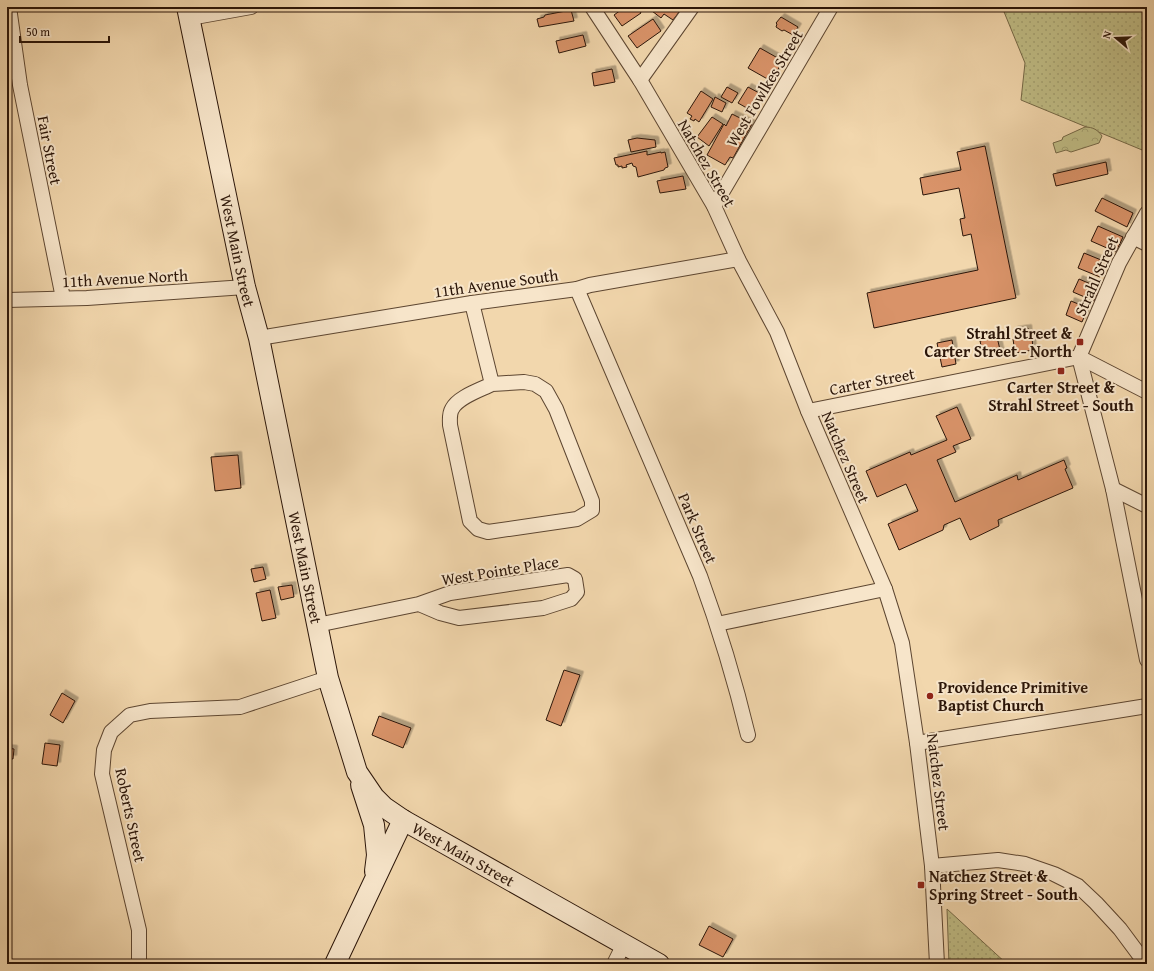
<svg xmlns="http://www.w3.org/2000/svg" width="1154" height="971" viewBox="0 0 1154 971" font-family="'Gentium Book Plus',serif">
	<defs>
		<pattern id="grass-dots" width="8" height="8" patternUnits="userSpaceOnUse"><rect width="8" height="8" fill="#c0bd86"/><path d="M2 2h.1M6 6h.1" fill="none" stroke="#a5a272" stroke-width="1.8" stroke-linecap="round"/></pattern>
		<pattern id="park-crowns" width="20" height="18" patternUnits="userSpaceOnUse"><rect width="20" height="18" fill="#c0bd86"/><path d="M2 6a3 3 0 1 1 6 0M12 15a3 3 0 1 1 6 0" fill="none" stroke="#a5a272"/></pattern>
		<filter id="shadow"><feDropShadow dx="3.5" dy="-3.5" stdDeviation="0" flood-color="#0004"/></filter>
	</defs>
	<rect width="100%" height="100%" fill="#f2d7ad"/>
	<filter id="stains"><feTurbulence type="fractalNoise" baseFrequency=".005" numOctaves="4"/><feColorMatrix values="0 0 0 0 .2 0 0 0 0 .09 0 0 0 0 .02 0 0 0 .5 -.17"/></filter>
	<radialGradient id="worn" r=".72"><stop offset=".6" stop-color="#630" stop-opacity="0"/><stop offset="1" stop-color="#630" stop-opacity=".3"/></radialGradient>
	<!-- grass -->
	<g fill="url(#grass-dots)" stroke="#766947">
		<polygon points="1002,7 1147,7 1147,152 1021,100 1025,63"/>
		<polygon points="947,909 1007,964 949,964"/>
	</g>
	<!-- park -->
	<path fill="url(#park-crowns)" stroke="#766947" d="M1085,127C1093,127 1098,130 1102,136L1099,143L1071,152L1066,150L1056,153L1053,143L1062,140L1063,137Z"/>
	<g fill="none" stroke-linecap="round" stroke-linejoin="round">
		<!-- stream -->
		<polyline stroke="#70766f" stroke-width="3.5" points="7,946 12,964"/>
	</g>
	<!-- building -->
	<g fill="#d99369" stroke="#2b1508" filter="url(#shadow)">
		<polygon points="625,7 637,7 641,13 622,26 614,15"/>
		<polygon points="655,7 683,7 673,20 664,14 661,18 652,11"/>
		<polygon points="571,10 574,21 539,27 537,19 544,17 545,15"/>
		<polygon points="781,17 798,27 793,35 784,30 782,31 776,27 777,24 776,23"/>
		<polygon points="653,19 661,31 637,48 628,36"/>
		<polygon points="583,35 586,46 559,53 556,41"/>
		<polygon points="760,48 783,61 771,81 748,68"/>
		<polygon points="612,69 615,82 594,86 592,73"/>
		<polygon points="727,87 738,93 732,103 721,97"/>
		<polygon points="748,87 761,94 760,98 762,100 758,106 755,106 752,111 738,103"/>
		<polygon points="701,91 713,99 699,122 695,119 694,121 690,119 692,116 687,113"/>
		<polygon points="715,97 726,103 722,112 711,107"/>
		<polygon points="732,114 752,124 733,158 730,157 725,165 707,155 724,124 726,126"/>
		<polygon points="712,117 723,124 709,146 697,137"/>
		<polygon points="637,138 655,140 656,147 631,152 628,140"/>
		<polygon points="985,146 1016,298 874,328 867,293 978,270 971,234 963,236 960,219 965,218 959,188 923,195 920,178 961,170 957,152"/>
		<polygon points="647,151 647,155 661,152 661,153 665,152 668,167 665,168 664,170 638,177 636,167 633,166 632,163 626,165 627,167 622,168 622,166 618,167 618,165 616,165 614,158"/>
		<polygon points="1106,162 1108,174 1056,186 1053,174"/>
		<polygon points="683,176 686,189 660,193 657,181"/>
		<polygon points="1102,198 1133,213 1127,227 1095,211"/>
		<polygon points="1098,226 1123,237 1116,252 1091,241"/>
		<polygon points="1084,253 1106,262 1100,277 1078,268"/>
		<polygon points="1079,279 1100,288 1094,301 1073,292"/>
		<polygon points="1071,301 1088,308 1082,322 1066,315"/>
		<polygon points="1028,328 1029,337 1032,337 1033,350 1015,353 1013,339 1015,339 1014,330"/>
		<polygon points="997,337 1001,354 984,358 980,341"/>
		<polygon points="952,340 956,364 942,367 937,343"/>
		<polygon points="957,407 971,439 953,446 956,452 937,460 955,502 1017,475 1018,480 1064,460 1067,468 1065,469 1073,488 998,520 999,526 970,540 960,518 944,525 943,530 899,550 888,524 918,511 906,484 877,497 866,471 910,452 911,455 947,440 936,416"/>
		<polygon points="238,455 241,488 215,491 211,457"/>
		<polygon points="263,567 266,579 254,582 251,569"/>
		<polygon points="292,585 294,597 281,600 278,587"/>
		<polygon points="270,590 276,618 262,621 256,593"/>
		<polygon points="564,670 580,675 561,726 546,720"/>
		<polygon points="62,693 75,701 63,723 50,715"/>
		<polygon points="379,716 411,728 403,748 372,735"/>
		<polygon points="45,743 60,745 57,766 42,764"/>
		<polygon points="7,748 14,749 13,759 7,758"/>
		<polygon points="709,926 733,939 723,957 699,945"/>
	</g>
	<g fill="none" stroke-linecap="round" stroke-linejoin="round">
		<defs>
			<g id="street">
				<polyline points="9,7 20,85 63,298"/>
				<polyline points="592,7 640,80 714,206 738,259 777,332 808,411 885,589 902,643 917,743 932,866 937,964"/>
				<polyline points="190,18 251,7"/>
				<polyline points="640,80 692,7"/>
				<polyline points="714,206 831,7"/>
				<polyline points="1147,213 1119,263 1079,357 1113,489 1147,660"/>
				<polyline points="1133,237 1147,244"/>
				<path d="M577,289L700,576C719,628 735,681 748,735"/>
				<polyline points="7,300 87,298 245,287"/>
				<path d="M472,303L492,384L524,382L535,384L546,391L556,409L592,501V510L577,519L488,532L478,529L470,521L450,425C450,420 449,414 452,409C458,397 480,390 492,384"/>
				<polyline points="259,338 472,303 577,289 590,285 738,259"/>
				<polyline points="808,411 1079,357 1147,392"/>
				<polyline points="1113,489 1147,506"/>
				<polyline points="717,624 885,589"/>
				<polyline points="317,625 419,604 450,593 568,575 575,579 577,592 571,599 543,608 459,618 440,613 419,604"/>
				<polyline points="917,743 1147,706"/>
				<polyline points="932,866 998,860 1025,864 1054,874 1078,886 1096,903 1120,929 1146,964"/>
				<polyline points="139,964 139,930 102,774 104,750 111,732 130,715 150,711 240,707 328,678"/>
				<polyline points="614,964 624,944"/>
			</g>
			<g id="secondary">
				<path id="s1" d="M187,7L245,287L259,338L328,678L357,772L374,797L384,807L403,820L659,964"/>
				<polyline points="361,785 374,825 377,855 375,871"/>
				<polyline points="335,964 403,820"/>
			</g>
		</defs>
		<!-- street casing -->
		<use href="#street" stroke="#5d4631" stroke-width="16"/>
		<!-- secondary casing -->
		<use href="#secondary" stroke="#2b1508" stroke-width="22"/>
		<!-- street -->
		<use href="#street" stroke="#f7e5ca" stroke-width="14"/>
		<!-- secondary -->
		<use href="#secondary" stroke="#f7e5ca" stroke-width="20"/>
	</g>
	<!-- markers -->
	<g fill="#8f2418" stroke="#f7e5ca" stroke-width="1.5">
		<rect x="1076" y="338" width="8" height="8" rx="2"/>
		<rect x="1057" y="367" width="8" height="8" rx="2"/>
		<circle cx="930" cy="696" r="4"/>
		<rect x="917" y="881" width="8" height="8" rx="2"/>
	</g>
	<g text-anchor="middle" stroke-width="4" stroke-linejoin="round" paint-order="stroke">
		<!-- street labels -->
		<g font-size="16" fill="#2b1508" stroke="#f7e5ca">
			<text transform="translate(764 88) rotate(-59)" y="6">West Fowlkes Street</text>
			<text transform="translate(50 150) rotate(79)" y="6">Fair Street</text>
			<text transform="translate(707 163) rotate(60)" y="6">Natchez Street</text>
			<text dy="6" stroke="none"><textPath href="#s1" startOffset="249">West Main Street</textPath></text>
			<text transform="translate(1096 276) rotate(-66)" y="6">Strahl Street</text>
			<text transform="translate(125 278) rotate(-3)" y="6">11th Avenue North</text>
			<text transform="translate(496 283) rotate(-8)" y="6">11th Avenue South</text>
			<text transform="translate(872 381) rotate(-11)" y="6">Carter Street</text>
			<text transform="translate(846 457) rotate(67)" y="6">Natchez Street</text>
			<text transform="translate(698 528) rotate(67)" y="6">Park Street</text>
			<text dy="6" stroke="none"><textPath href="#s1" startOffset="573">West Main Street</textPath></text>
			<text transform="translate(500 570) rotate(-9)" y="6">West Pointe Place</text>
			<text transform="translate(939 782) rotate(83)" y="6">Natchez Street</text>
			<text transform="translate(131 815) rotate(78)" y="6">Roberts Street</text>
			<text dy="6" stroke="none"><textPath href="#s1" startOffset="921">West Main Street</textPath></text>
		</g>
		<!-- poi labels -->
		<g font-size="16" font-weight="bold" fill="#2b1508" stroke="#f7e5ca" text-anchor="start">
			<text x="1072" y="339" text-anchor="end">Strahl Street &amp;<tspan x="1072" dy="18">Carter Street - North</tspan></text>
			<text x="1061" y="393" text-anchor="middle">Carter Street &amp;<tspan x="1061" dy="18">Strahl Street - South</tspan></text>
			<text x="938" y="693">Providence Primitive<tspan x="938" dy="18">Baptist Church</tspan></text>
			<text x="929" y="882">Natchez Street &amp;<tspan x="929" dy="18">Spring Street - South</tspan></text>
		</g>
	</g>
	<!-- margin -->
	<rect width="1154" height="971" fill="none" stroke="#f2d7ad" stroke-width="24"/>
	<rect x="8" y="8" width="1138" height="955" fill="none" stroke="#2b1508" stroke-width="2"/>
	<rect x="12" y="12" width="1130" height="947" fill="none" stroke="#2b1508"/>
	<!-- north arrow -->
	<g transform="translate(1116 38) rotate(289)" stroke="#f7e5ca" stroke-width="3" paint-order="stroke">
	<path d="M0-3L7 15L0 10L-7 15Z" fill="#2b1508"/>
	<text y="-6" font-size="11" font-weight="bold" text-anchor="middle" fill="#2b1508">N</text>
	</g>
	<!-- scale -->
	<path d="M20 36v6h89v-6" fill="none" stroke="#2b1508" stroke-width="2"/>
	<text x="26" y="36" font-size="12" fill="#2b1508" stroke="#f7e5ca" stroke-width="3" paint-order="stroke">50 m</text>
	<rect width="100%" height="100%" filter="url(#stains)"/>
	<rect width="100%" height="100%" fill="url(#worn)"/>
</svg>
